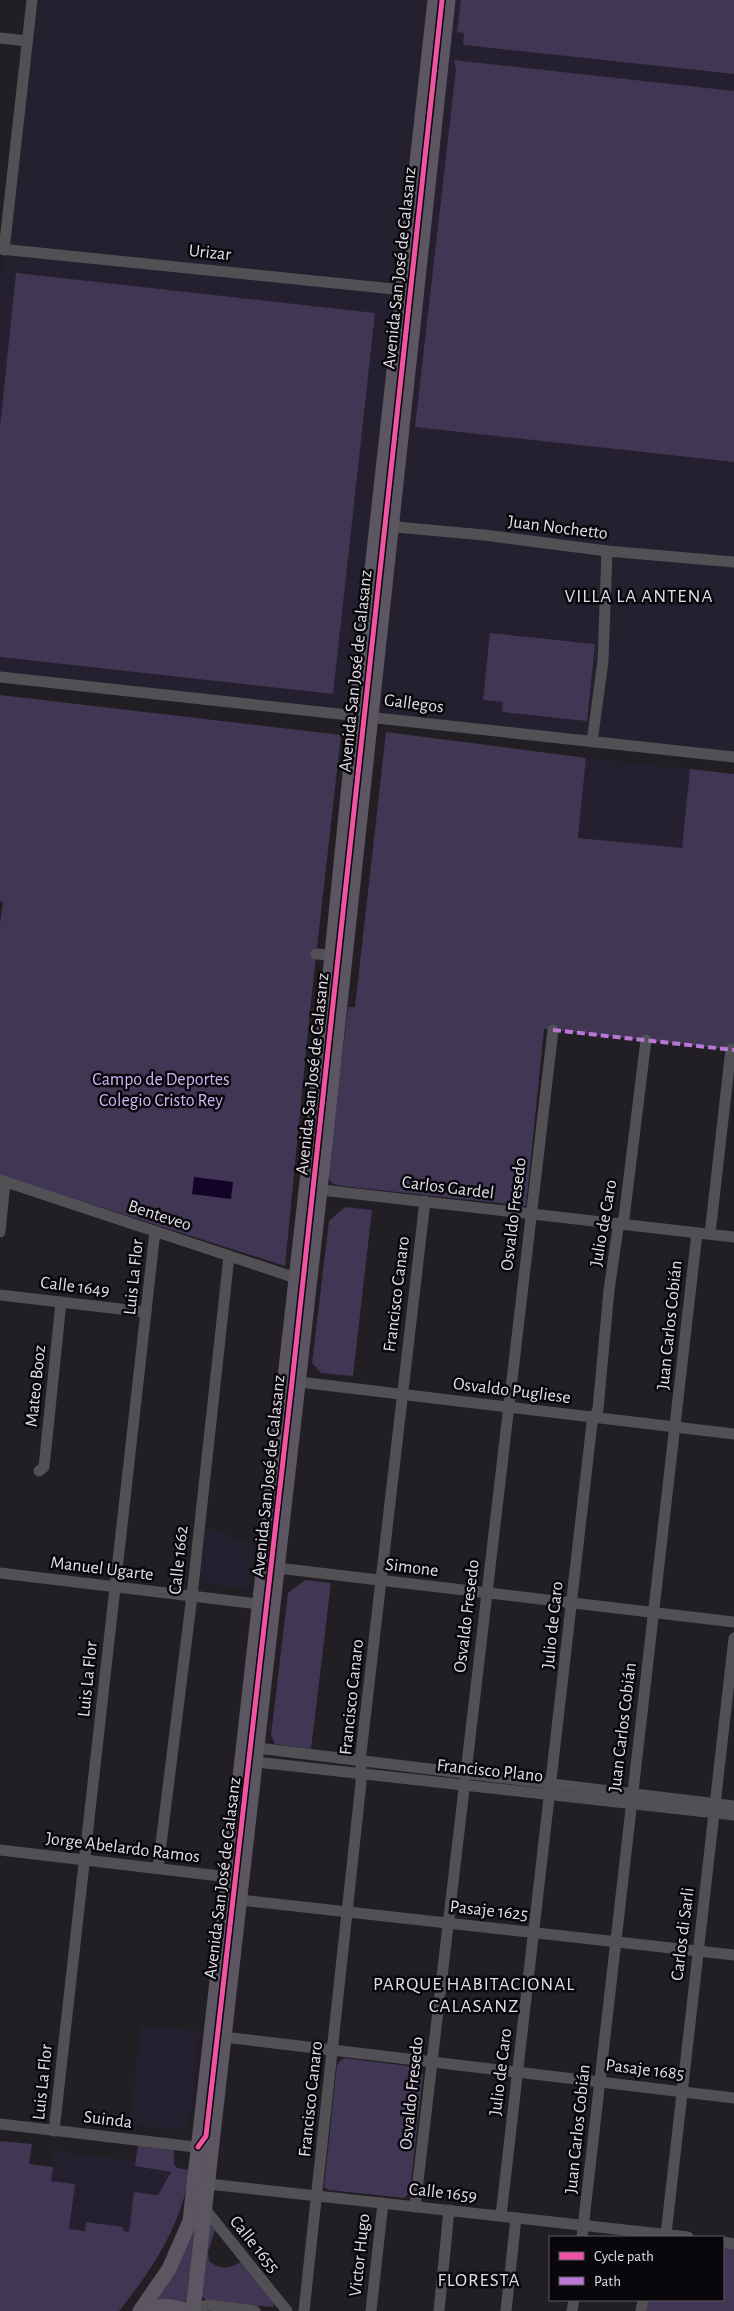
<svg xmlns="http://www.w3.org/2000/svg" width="734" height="2311" viewBox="0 0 734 2311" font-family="'Alegreya Sans',sans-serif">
	<rect width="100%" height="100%" fill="#211f24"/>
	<!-- built -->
	<g fill="#25202f">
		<polygon points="32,0 734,0 734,757 0,677 0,286"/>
		<polygon points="586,758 690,769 682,849 578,838"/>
		<polygon points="206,1527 254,1545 249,1589 205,1583 200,1577"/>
		<polygon points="141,2025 199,2032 189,2125 183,2130 130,2125"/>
		<polygon points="54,2151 136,2161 135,2166 172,2171 124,2249 42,2263"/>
	</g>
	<!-- green -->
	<g fill="#413654">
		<polygon points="461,0 734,0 734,74 463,45 464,33 457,32"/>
		<polygon points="454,60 734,91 734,462 415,427 456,69"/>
		<polygon points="16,273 375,313 333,694 0,657 0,428"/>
		<polygon points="490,633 595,644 587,721 502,712 503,702 483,700"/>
		<polygon points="0,695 341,735 311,1001 285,1266 0,1175 0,924 3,902 0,901"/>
		<path d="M386,732L586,758L578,838L682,848L690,769L734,774V1050L544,1029L526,1206L342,1186C333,1185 330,1183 328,1175L348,1007H355Z"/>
		<polygon points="345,1207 372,1210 353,1376 321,1373 312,1363 329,1221"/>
		<polygon points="305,1580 331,1583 311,1749 275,1744 271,1735 288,1593"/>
		<polygon points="344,2058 417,2067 423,2074 410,2192 404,2198 329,2190 324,2187 337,2064"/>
		<path d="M0,2141L32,2144L29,2164L53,2167L51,2181L75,2184L69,2229L85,2231L86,2222L123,2227V2231L129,2232L134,2192L158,2195L171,2172L135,2166L138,2145L171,2148L174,2151V2164L177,2168L190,2170C182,2224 153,2269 119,2311H0Z"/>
		<polygon points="197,2223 188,2303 158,2300 156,2299"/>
		<path d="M210,2224L215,2230L208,2252L209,2261C220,2270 229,2269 241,2262L274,2303L273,2307L209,2301L203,2298L200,2293Z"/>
		<polygon points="723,2242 734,2244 734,2311 641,2311 643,2300 723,2300"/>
	</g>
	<!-- water -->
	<polygon fill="#130328" points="194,1177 233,1182 231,1199 192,1194"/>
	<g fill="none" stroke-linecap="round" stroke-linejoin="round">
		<!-- minor -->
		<g stroke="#515054" stroke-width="11">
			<polyline points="0,38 27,41"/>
			<polyline points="0,249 403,290"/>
			<polyline points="4,250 32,0"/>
			<polyline points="385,526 484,535 607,551 734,562"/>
			<polyline points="0,677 734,757"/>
			<polyline points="592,742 603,661 607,551"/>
			<polyline points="316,954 332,955"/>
			<polyline points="0,1180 302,1280"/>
			<polyline points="313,1189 734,1237"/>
			<polyline points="0,1232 5,1182"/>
			<polyline points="710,1234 731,1049"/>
			<polyline points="0,1295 146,1312"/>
			<polyline points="291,1381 734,1434"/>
			<polyline points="39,1471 44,1467 61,1302"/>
			<polyline points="269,1567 734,1622"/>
			<polyline points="0,1573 266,1605"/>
			<polyline points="249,1747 734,1806"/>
			<polyline points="247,1761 734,1815"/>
			<polyline points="0,1850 237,1878"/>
			<polyline points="158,1868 192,1596 229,1256"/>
			<polyline points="240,1900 734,1955"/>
			<polyline points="224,2037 734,2098"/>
			<polyline points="0,2124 204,2148"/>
			<polyline points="54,2131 155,1231"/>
			<polyline points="200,2183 688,2237"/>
			<polyline points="415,2207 553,1030"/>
			<polyline points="200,2209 205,2209 287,2311"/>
			<polyline points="501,2216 592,1423 598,1409 609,1290 618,1228 624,1218 646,1040"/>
			<polyline points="666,2234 734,1638"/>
			<polyline points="582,2237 697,1233"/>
			<polyline points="723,2242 734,2244"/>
			<polyline points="188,2310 208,2305 255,2311"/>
			<polyline points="304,2311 361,1783 361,1753 425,1201"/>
			<polyline points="371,2311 383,2203"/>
			<polyline points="439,2311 449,2210"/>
			<polyline points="506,2311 516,2218"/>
			<polyline points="572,2311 574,2300"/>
			<polyline points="641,2311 643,2300"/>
		</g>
		<!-- major -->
		<g stroke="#5b5661" stroke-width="15">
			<polyline points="140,2311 169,2269 190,2221 327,1004 356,714 435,0"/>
			<path d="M146,2311C159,2304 173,2306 187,2311"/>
			<polyline points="193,2311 320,1190 448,0"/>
		</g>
		<!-- quiet -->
		<polyline stroke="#ba77d6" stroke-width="4" stroke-dasharray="8 4" stroke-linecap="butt" points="553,1030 734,1050"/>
		<defs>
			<polyline id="cycleway" points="198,2147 206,2136 292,1382 442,0"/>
		</defs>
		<!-- cycleway casing -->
		<use href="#cycleway" stroke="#09070c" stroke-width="8"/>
		<!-- cycleway -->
		<use href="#cycleway" stroke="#f153a3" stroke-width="5"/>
	</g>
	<g text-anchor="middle" stroke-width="5" stroke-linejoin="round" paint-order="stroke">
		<!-- street labels -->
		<g font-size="18" fill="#e0dee6" stroke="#09070c">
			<text transform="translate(210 252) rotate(6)" y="6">Urizar</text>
			<text transform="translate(399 268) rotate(-84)" y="6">Avenida San José de Calasanz</text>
			<text transform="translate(558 527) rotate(7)" y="6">Juan Nochetto</text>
			<text transform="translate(355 671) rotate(-84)" y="6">Avenida San José de Calasanz</text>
			<text transform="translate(414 703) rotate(7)" y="6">Gallegos</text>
			<text transform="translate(312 1074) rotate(-84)" y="6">Avenida San José de Calasanz</text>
			<text transform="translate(448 1187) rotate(7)" y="6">Carlos Gardel</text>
			<text transform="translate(513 1214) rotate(-83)" y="6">Osvaldo Fresedo</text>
			<text transform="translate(160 1215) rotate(18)" y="6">Benteveo</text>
			<text transform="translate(603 1223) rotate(-80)" y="6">Julio de Caro</text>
			<text transform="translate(133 1277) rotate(-84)" y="6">Luis La Flor</text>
			<text transform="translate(75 1286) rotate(7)" y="6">Calle 1649</text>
			<text transform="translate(396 1294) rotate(-83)" y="6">Francisco Canaro</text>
			<text transform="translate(669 1325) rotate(-84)" y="6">Juan Carlos Cobián</text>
			<text transform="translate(35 1386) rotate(-84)" y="6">Mateo Booz</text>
			<text transform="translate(512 1390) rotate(7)" y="6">Osvaldo Pugliese</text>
			<text transform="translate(268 1476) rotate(-84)" y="6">Avenida San José de Calasanz</text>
			<text transform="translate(178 1560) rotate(-84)" y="6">Calle 1662</text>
			<text transform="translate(412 1567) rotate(7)" y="6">Simone</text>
			<text transform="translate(102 1568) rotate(7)" y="6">Manuel Ugarte</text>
			<text transform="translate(466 1616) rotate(-83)" y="6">Osvaldo Fresedo</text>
			<text transform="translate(552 1625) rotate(-84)" y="6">Julio de Caro</text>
			<text transform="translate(87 1679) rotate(-84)" y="6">Luis La Flor</text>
			<text transform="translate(351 1697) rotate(-84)" y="6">Francisco Canaro</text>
			<text transform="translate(622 1727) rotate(-83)" y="6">Juan Carlos Cobián</text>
			<text transform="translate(490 1770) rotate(6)" y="6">Francisco Plano</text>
			<text transform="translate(123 1847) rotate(7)" y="6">Jorge Abelardo Ramos</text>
			<text transform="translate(222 1878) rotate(-83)" y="6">Avenida San José de Calasanz</text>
			<text transform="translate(489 1910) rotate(6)" y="6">Pasaje 1625</text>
			<text transform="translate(682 1934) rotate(-83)" y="6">Carlos di Sarli</text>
			<text transform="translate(645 2069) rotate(7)" y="6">Pasaje 1685</text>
			<text transform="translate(500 2072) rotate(-83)" y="6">Julio de Caro</text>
			<text transform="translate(42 2082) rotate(-84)" y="6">Luis La Flor</text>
			<text transform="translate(411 2093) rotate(-84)" y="6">Osvaldo Fresedo</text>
			<text transform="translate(310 2099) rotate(-84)" y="6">Francisco Canaro</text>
			<text transform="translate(108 2119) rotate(7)" y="6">Suinda</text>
			<text transform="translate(577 2129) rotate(-84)" y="6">Juan Carlos Cobián</text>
			<text transform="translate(443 2192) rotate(6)" y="6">Calle 1659</text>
			<text transform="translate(255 2244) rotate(51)" y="6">Calle 1655</text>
			<text transform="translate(359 2255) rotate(-84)" y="6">Victor Hugo</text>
		</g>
		<!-- park labels -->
		<g font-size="18" fill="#ccb5f5" stroke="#09070c">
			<text x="161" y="1085">Campo de Deportes<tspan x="161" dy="21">Colegio Cristo Rey</tspan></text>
		</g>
		<!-- neighbourhood labels -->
		<g font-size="19" letter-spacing="1" fill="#e0dee6" stroke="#09070c">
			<text x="639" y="602">VILLA LA ANTENA</text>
			<text x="474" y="1990">PARQUE HABITACIONAL<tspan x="474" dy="22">CALASANZ</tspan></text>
			<text x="479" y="2286">FLORESTA</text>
		</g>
	</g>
	<!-- legend -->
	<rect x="549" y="2236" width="175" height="65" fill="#09070c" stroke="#5f5d63"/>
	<rect x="559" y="2252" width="25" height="8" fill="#f153a3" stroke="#5f5d63"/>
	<text x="594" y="2261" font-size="15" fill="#e0dee6">Cycle path</text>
	<rect x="559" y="2277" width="25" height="8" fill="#ba77d6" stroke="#5f5d63"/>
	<text x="594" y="2286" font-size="15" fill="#e0dee6">Path</text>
</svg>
